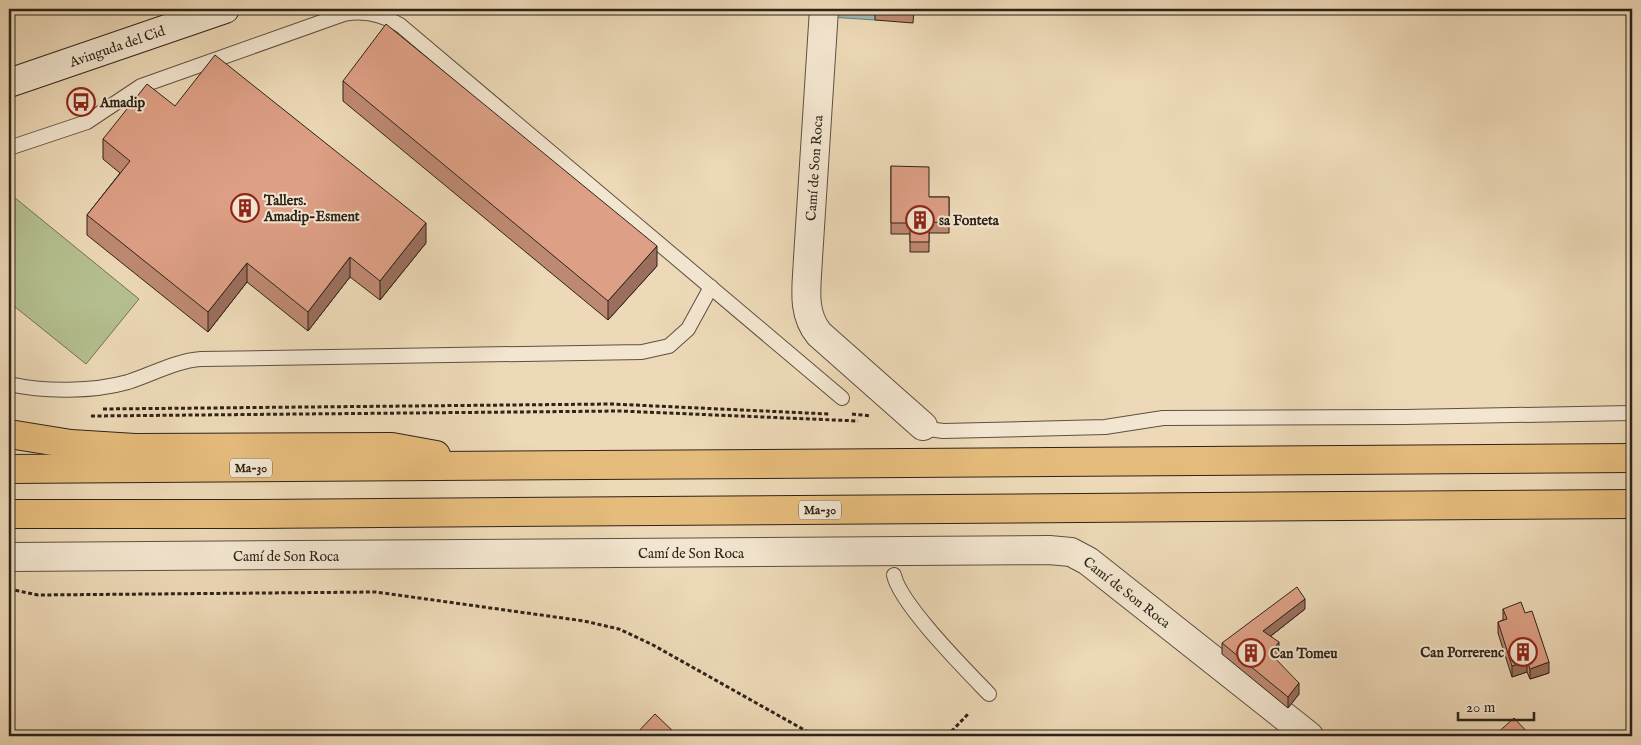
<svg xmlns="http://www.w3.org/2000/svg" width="1641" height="745" viewBox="0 0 1641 745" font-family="'IM FELL English',serif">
	<rect width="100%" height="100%" fill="#edd9b7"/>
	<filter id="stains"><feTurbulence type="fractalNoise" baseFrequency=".004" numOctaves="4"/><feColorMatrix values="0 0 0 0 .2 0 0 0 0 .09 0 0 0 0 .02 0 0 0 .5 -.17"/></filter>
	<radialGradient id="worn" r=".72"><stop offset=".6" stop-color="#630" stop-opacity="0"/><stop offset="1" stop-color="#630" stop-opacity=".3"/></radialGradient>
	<!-- green -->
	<polygon fill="#b5c090" stroke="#727255" points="9,193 139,299 86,364 9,302"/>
	<!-- water -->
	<polygon fill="#9ab9b4" stroke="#6f7d76" points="830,9 876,9 875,20 830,17"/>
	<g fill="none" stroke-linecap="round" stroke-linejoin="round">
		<defs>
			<g id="lane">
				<path d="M9,148L87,122L141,86L344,14C364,10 382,14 400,25L842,398"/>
				<path d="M9,384C44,392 93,392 128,382C153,374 175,361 201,359L642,352L669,346L688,329L711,287"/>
				<polyline points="923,426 929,429 943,431 1105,427 1163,418 1404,417 1632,413"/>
				<path d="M894,575C900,604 966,670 989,694"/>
			</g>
			<g id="street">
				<path d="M824,9L808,258C807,285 801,312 819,334L923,426"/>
				<polyline points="9,557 1049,550 1071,552 1088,561 1309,736"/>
			</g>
			<polyline id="secondary" points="9,83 225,9"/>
			<g id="highway">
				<polyline points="9,434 71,444 135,448 392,447 436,455"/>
				<polyline points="9,469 1632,458"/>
				<polyline points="9,514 242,514 1632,504"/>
			</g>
		</defs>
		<!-- lane casing -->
		<use href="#lane" stroke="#5e5041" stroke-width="16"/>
		<!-- street casing -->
		<use href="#street" stroke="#5e5041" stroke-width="30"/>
		<!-- secondary casing -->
		<use href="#secondary" stroke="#2e231a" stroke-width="30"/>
		<!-- highway casing -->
		<use href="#highway" stroke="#2e231a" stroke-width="30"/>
		<!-- path -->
		<g stroke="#2e231a" stroke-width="3" stroke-dasharray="4 2.5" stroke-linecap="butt">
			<polyline points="103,409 612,404 829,414"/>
			<polyline points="852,414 871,416"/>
			<polyline points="91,416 620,411 858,421"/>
			<polyline points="9,589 38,595 376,592 584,621 619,629 653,645 815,736"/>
			<polyline points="947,736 969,713"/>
		</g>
		<!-- lane -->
		<use href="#lane" stroke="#f3e6d0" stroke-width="14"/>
		<!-- street -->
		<use href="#street" stroke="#f3e6d0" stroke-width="28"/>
		<!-- secondary -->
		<use href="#secondary" stroke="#f3e6d0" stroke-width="28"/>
		<!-- highway -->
		<use href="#highway" stroke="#e6bc7c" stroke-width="28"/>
	</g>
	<!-- wall -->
	<g fill="#be8972" stroke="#2e231a">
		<polygon points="875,9 914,9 913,23 875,20"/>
		<polygon points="343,81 657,266 608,320 343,101"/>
		<polygon points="175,106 426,243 380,300 350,277 308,331 247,282 208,332 87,235 87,215 120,173 103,159 103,139"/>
		<polygon points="891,166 929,197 949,197 949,233 929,233 929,252 910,252 910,234 891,234"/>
		<polygon points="1305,609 1271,636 1279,653 1274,658 1299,694 1288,708 1222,654 1222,643"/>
		<polygon points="1503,609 1549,673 1530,679 1527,672 1512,677 1498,633 1498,622 1503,620"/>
	</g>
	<!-- shaded-wall -->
	<g fill="#9b6f5d" stroke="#2e231a">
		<polygon points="426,223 426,243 380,300 380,281"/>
		<polygon points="657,246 657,266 608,320 608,301"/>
		<polygon points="350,257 350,277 308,331 308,312"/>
		<polygon points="247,263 247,282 208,332 208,312"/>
		<polygon points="1305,599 1305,609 1263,642 1263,631"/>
		<polygon points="1279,642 1279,653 1270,664 1270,653"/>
		<polygon points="1527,661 1527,672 1512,677 1512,666"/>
		<polygon points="1549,662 1549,673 1530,679 1530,669"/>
		<polygon points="1299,683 1299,694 1288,708 1288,697"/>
	</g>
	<!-- building -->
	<g fill="#dd9f85" stroke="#2e231a">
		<polygon points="875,9 913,9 913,12 875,10"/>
		<polygon points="386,24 657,246 608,301 343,81"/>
		<polygon points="215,55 426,223 380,281 350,257 308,312 247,263 208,312 87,215 130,161 103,139 147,84 175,106"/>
		<polygon points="891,166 929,167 929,197 949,197 949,223 929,222 929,242 910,242 910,223 891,223"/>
		<polygon points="1297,587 1305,599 1263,631 1279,642 1270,653 1299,683 1288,697 1222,643"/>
		<polygon points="1521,602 1525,613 1532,611 1549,662 1530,669 1527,661 1512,666 1498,622 1507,619 1503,609"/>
		<polygon points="655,714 678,736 634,736"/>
		<polygon points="1514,718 1531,736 1494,736"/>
	</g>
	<!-- icons -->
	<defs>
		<symbol id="bus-ring" viewBox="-11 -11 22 22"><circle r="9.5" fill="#f3e6d0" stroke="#8f2418" stroke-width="1.5"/><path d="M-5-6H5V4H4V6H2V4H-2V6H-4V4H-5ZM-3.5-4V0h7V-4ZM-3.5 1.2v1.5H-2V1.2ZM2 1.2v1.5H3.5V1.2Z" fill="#8f2418"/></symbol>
		<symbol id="building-ring" viewBox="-11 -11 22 22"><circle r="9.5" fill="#f3e6d0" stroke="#8f2418" stroke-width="1.5"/><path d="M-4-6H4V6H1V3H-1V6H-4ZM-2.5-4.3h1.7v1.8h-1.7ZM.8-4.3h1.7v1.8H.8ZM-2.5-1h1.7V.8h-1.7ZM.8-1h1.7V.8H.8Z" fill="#8f2418"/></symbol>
	</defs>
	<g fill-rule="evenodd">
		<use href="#bus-ring" x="65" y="86" width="32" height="32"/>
		<use href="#building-ring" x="229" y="192" width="32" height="32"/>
		<use href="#building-ring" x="904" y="204" width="32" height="32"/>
		<use href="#building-ring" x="1507" y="636" width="32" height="32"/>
		<use href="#building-ring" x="1235" y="637" width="32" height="32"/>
	</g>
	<g text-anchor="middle" stroke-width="4" stroke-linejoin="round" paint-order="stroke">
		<!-- shield labels -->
		<g fill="#f3e6d0" stroke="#695e51" stroke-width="1">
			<rect x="230" y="458.5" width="42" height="19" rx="4"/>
			<rect x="799" y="500.5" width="42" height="19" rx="4"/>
		</g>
		<g font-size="12" font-weight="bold" fill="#2e231a">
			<text x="251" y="472">Ma-30</text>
			<text x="820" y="514">Ma-30</text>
		</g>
		<!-- street labels -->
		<g font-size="14" fill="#2e231a" stroke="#f3e6d0">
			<text transform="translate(117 46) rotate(-19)" y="5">Avinguda del Cid</text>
			<text transform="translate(814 168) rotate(-86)" y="5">Camí de Son Roca</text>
			<text x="691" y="558">Camí de Son Roca</text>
			<text x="286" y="561">Camí de Son Roca</text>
			<text transform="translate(1127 592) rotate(38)" y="5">Camí de Son Roca</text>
		</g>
		<!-- poi labels -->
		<g font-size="14" font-weight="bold" fill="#2e231a" stroke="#f3e6d0" text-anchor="start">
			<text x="100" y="107">Amadip</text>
			<text x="264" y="205">Tallers.<tspan x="264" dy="16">Amadip-Esment</tspan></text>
			<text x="939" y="225">sa Fonteta</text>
			<text x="1504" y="657" text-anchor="end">Can Porrerenc</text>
			<text x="1270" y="658">Can Tomeu</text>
		</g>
	</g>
	<!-- margin -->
	<rect width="1641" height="745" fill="none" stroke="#edd9b7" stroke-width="30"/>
	<rect x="10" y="10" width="1621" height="725" fill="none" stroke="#2e231a" stroke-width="2.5"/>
	<rect x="15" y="15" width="1611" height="715" fill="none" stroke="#2e231a"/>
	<!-- scale -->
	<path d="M1458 712v8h76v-8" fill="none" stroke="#2e231a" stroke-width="2.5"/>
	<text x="1466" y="712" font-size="15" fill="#2e231a" stroke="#f3e6d0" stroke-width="4" paint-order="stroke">20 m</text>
	<rect width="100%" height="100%" filter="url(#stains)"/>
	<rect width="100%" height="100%" fill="url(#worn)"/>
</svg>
